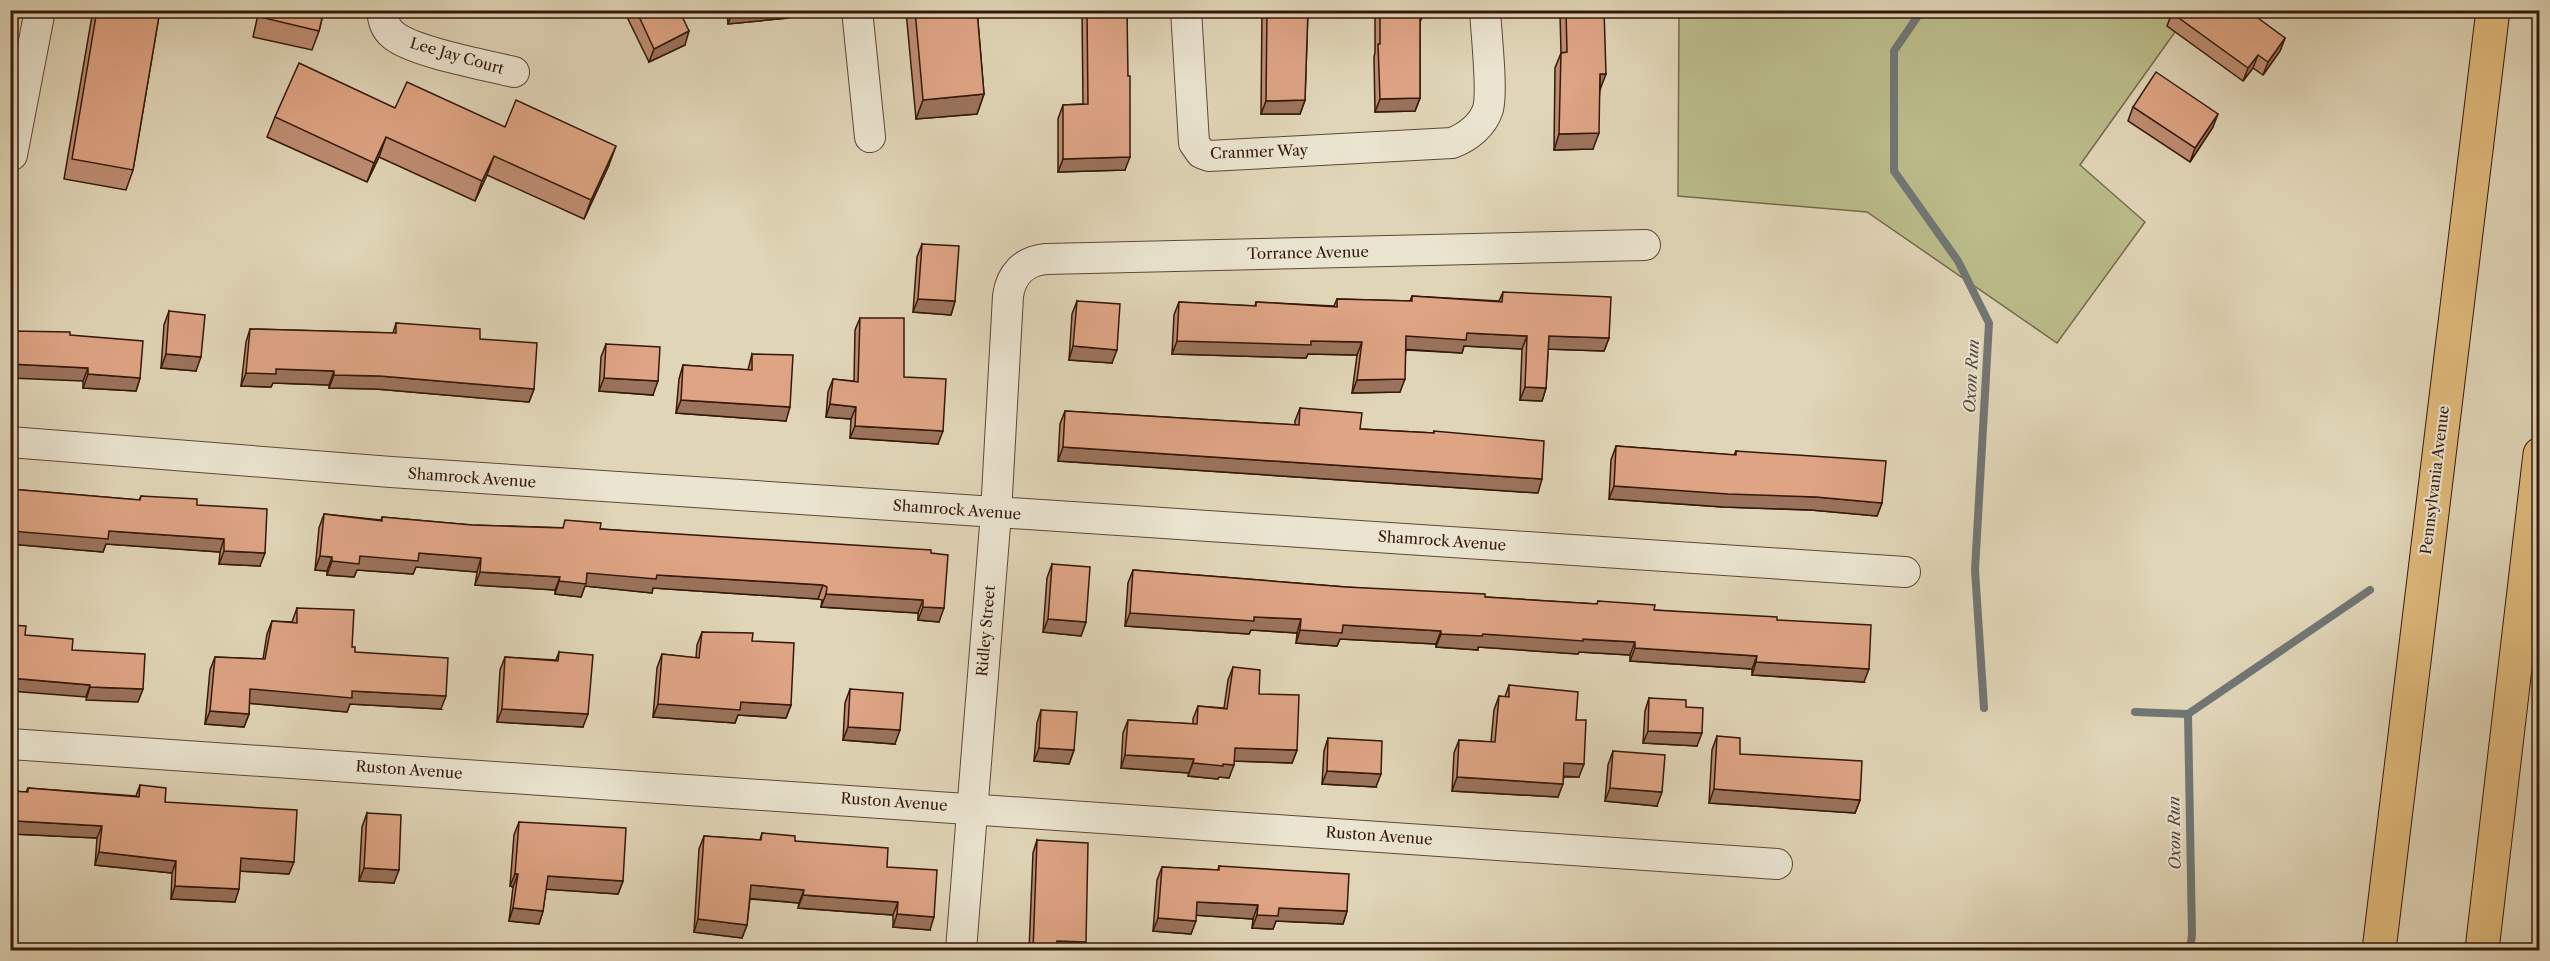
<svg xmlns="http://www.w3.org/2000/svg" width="2550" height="961" viewBox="0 0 2550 961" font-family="'Libre Caslon Text',serif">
	<rect width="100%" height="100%" fill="#e0d5b7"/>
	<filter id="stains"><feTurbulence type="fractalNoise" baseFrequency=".00333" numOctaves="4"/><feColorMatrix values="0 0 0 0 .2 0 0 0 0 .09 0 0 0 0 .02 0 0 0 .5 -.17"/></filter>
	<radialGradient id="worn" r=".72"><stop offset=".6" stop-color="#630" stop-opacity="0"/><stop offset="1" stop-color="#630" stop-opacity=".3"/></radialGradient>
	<!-- green -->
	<polygon fill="#babb89" stroke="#776a4a" stroke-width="1.5" points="1679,11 2190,11 2080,165 2145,222 2057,343 1867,212 1678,196"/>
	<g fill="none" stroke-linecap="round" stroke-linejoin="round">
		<!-- stream -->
		<g stroke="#717674" stroke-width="8">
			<polyline points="1922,10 1894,51 1894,171 1958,261 1989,323 1975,570 1984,708"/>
			<polyline points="2135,712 2188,714"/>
			<polyline points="2190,950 2192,935 2188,714 2370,590"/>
		</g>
		<defs>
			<g id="minor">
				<path d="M382,10C383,20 385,29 393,35C413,52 486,65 514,72"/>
				<polyline points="857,10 870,137"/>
				<path d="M1186,10L1194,143L1201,153L1209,156L1452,143C1468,137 1483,125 1488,109C1493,91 1486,32 1485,10"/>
				<polyline points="12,155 40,10"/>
				<polyline points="10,442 391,472 1905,572"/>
				<polyline points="10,744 1777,864"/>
				<path d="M961,950L996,513L1008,296C1011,274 1024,261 1046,259L1645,245"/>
			</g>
			<g id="highway">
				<path d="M2379,950C2415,637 2457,324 2493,10"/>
				<polyline points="2482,950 2540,454"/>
			</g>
		</defs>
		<!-- minor casing -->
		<use href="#minor" stroke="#5f4735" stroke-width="32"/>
		<!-- highway casing -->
		<use href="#highway" stroke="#34180a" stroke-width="35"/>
		<!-- minor -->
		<use href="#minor" stroke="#ebe4d0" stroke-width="30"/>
		<!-- highway -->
		<use href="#highway" stroke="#e0ba7c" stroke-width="33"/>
	</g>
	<!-- wall -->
	<g fill="#bf8d72" stroke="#34180a" stroke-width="1.5">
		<polygon points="93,10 160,10 133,170 126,190 64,179"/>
		<polygon points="259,10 324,10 319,31 312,50 253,37"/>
		<polygon points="628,10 679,10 685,45 649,62 626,15"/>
		<polygon points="727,10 791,10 788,18 728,24"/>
		<polygon points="977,10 984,94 977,114 916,119 906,11"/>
		<polygon points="1082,10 1127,10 1125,170 1058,172 1058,119 1063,105 1083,104"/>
		<polygon points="1262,10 1308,10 1305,100 1300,114 1261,114"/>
		<polygon points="1375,10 1423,10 1423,15 1420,22 1420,98 1415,111 1375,112 1374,57 1375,52"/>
		<polygon points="1556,10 1604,10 1600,90 1593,149 1554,150 1555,68 1561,53 1560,14 1556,14"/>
		<polygon points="2172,13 2285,38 2280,51 2263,75 2253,68 2243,81 2167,26"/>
		<polygon points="2133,107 2213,127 2190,162 2128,121"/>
		<polygon points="395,108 505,127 609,165 584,219 487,175 475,201 379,157 367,182 267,137 275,117"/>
		<polygon points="922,244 955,301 951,315 913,312 917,257"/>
		<polygon points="1503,292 1609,338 1604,351 1548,349 1546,388 1542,401 1520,400 1522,349 1464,346 1462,353 1406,350 1400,392 1352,393 1357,355 1308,354 1306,358 1172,354 1174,315 1179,302 1255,306 1256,302 1334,306 1337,299 1410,301 1412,296 1499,301"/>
		<polygon points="1077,301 1112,363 1069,360 1072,314"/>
		<polygon points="169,311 196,371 161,368 164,325"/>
		<polygon points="860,318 904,377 938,444 850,438 851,419 826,417 828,392 833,379 854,381 855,330"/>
		<polygon points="396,323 480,339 534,389 529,402 376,389 329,388 329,385 273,383 271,387 241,386 246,342 250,329 393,333"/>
		<polygon points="70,335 140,378 136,391 83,388 83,381"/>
		<polygon points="606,344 653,395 599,391 601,357"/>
		<polygon points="752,354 786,421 676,413 679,379 683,365 748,370"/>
		<polygon points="1300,408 1360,429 1433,433 1434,431 1538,493 1058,461 1060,424 1065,411 1295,425 1295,421"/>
		<polygon points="1616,446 1734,455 1736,451 1882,503 1877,516 1811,510 1723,507 1609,499 1611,460"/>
		<polygon points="10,489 139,500 141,496 197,505 260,566 219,564 220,552 106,544 103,552 10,544"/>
		<polygon points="324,514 381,520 382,517 472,525 600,529 931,553 939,622 918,620 918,613 821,607 822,600 818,599 653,588 652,593 585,586 581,597 555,594 555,590 475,585 477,572 416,567 413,574 357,570 354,577 327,575 327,571 315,570 319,528"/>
		<polygon points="1052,564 1086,622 1081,636 1043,632 1047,578"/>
		<polygon points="1133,570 1346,587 1485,597 1597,604 1598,601 1654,610 1777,620 1864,682 1752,675 1752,669 1630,661 1630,655 1579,652 1578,654 1478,647 1478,650 1436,647 1436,644 1340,639 1337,646 1296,643 1297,633 1251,630 1249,634 1125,626 1128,583"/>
		<polygon points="297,608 352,647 355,652 441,709 350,704 347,712 249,703 249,714 244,727 205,724 210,670 215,657 263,659 267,634 272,621 292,622"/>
		<polygon points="702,632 752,641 791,705 786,718 738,715 735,723 653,717 657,668 662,654 696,658 697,645"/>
		<polygon points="559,652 583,727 497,722 500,670 505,657 556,660"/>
		<polygon points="1233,667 1259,694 1297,750 1292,763 1234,761 1229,778 1219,777 1218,779 1188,776 1189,773 1121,768 1123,733 1128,720 1193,724 1193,719 1198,706 1224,708 1228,680"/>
		<polygon points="1509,685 1576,720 1579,777 1564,777 1558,797 1452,791 1454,753 1459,740 1491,742 1494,710 1499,696 1505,697"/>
		<polygon points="850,689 895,744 843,740 845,703"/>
		<polygon points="1649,698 1686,707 1697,746 1643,743 1645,711"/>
		<polygon points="1041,710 1074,750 1069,764 1034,761 1037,723"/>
		<polygon points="1717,736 1740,754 1860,800 1855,813 1709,803 1712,750"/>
		<polygon points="1328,738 1376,787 1322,784 1324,751"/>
		<polygon points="1613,751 1657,806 1605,801 1608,765"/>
		<polygon points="140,785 165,802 289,874 240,871 235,902 171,899 172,873 95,865 97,838 14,834 10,791 26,792 28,788 136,796"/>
		<polygon points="367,813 394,883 359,881 362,827"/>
		<polygon points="519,822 623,881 618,894 546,889 543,911 539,924 509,921 513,887 510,886 514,835"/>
		<polygon points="762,833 795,841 887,867 930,930 893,927 893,915 798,908 799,903 750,899 747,925 742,938 694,932 699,849 704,836 760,840"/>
		<polygon points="1037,840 1083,951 1029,951 1033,853"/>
		<polygon points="1219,866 1347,911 1343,924 1276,921 1273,929 1252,928 1253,919 1196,915 1191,934 1153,931 1157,880 1162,867 1218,870"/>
	</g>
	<!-- shaded-wall -->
	<g fill="#9b735c" stroke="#34180a" stroke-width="1.5">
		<polygon points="733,10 791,10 788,18 728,24"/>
		<polygon points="1558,10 1562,10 1560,14 1556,14"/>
		<polygon points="689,31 685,45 649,62 654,49"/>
		<polygon points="2285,38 2280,51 2263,75 2268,62"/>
		<polygon points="2258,55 2253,68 2243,81 2248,68"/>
		<polygon points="1600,74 1606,74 1600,90"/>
		<polygon points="984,94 977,114 916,119 923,100"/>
		<polygon points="1420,98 1415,111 1375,112 1380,99"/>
		<polygon points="1305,100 1300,114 1261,114 1266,101"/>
		<polygon points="2218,114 2213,127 2190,162 2195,148"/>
		<polygon points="1599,133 1593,149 1554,150 1559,134"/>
		<polygon points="386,137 379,157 367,182 374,163"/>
		<polygon points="616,146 609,165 584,219 591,200"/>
		<polygon points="494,156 487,175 475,201 482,181"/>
		<polygon points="1130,157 1125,170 1058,172 1063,159"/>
		<polygon points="918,299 955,301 951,315 913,312"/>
		<polygon points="1467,333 1527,336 1522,349 1464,346 1462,353 1401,349 1406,336"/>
		<polygon points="1549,336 1609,338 1604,351 1544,349"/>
		<polygon points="1177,341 1311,341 1362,342 1357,355 1308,354 1306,358 1172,354"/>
		<polygon points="1073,346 1117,350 1112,363 1069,360"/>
		<polygon points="166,354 201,357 196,371 161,368"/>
		<polygon points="10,364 88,368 83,381 10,378"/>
		<polygon points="276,369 334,371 329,385 273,383 271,387 241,386 246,373"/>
		<polygon points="88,374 140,378 136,391 83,388"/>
		<polygon points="334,375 380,376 534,389 529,402 376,389 329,388"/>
		<polygon points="604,378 658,381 653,395 599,391"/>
		<polygon points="1405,379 1400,392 1352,393 1357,380"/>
		<polygon points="1525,387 1546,388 1542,401 1520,400"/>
		<polygon points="681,400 790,407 786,421 676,413"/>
		<polygon points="830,404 856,407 851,419 826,417"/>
		<polygon points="855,426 943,431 938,444 850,438"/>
		<polygon points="1063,447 1542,479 1538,493 1058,461"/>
		<polygon points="1614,486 1816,497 1882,503 1877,516 1811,510 1723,507 1609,499"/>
		<polygon points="10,531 109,531 224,539 220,552 106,544 103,552 10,544"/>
		<polygon points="224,551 265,553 260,566 219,564"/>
		<polygon points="419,553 481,558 477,572 416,567 413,574 357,570 354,577 327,575 332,561 360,556"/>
		<polygon points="320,556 332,557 327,571 315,570"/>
		<polygon points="480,572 560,577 555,590 475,585"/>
		<polygon points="587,573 657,575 823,585 818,599 653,588 652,593 585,586 581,597 555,594 559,581"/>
		<polygon points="826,594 923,600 918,613 821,607"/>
		<polygon points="923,607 944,608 939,622 918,620"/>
		<polygon points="1130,613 1254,617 1301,619 1297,633 1251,630 1249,634 1125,626"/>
		<polygon points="1048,619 1086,622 1081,636 1043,632"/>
		<polygon points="1343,625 1441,631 1436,644 1340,639 1337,646 1296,643 1300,630"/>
		<polygon points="1441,634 1483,634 1635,642 1630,655 1579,652 1578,654 1478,647 1478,650 1436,647"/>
		<polygon points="1635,648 1757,656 1752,669 1630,661"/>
		<polygon points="1756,662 1869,669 1864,682 1752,675"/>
		<polygon points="10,678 90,685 86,697 10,691"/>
		<polygon points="90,687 143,689 138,702 86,700"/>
		<polygon points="250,689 352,691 446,696 441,709 350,704 347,712 245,703"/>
		<polygon points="741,702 791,705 786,718 738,715 735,723 653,717 658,704"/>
		<polygon points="502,709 588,714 583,727 497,722"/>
		<polygon points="210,711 249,714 244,727 205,724"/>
		<polygon points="848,727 900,730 895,744 843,740"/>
		<polygon points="1648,731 1702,733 1697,746 1643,743"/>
		<polygon points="1039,748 1074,750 1069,764 1034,761"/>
		<polygon points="1235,748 1297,750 1292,763 1231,761"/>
		<polygon points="1125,755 1194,759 1189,773 1121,768"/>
		<polygon points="1193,763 1223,764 1234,765 1229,778 1219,777 1218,779 1188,776"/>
		<polygon points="1564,763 1584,764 1579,777 1560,776"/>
		<polygon points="1327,771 1381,774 1376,787 1322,784"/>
		<polygon points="1457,777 1563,784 1558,797 1452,791"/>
		<polygon points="1610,788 1662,792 1657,806 1605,801"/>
		<polygon points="1714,789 1860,800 1855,813 1709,803"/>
		<polygon points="16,821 102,826 97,838 11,834"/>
		<polygon points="99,852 176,861 172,873 95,865"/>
		<polygon points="241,858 294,862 289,874 237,871"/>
		<polygon points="364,868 399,870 394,883 359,881"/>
		<polygon points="515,874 518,874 513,887 510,886"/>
		<polygon points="548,876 623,881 618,894 543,889"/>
		<polygon points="751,885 804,890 799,903 746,898"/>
		<polygon points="175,886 239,889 235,902 171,899"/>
		<polygon points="803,895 898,902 893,915 798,908"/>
		<polygon points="1197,902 1258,905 1253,919 1192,915"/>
		<polygon points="513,908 543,911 539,924 509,921"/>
		<polygon points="1279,908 1347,911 1343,924 1276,921 1273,929 1252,928 1257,915"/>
		<polygon points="897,914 934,917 930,930 893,927"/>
		<polygon points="1158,918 1196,921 1191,934 1153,931"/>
		<polygon points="698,919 747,925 742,938 694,932"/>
		<polygon points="1057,941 1086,942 1083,951 1054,951"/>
	</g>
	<!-- building -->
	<g fill="#dea484" stroke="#34180a" stroke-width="1.5">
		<polygon points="97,10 160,10 133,170 72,159"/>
		<polygon points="261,10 324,10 319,31 260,17"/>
		<polygon points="636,10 679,10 689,31 654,49"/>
		<polygon points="915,10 977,10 984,94 923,100"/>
		<polygon points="1087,10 1127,10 1128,76 1130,76 1130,157 1063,159 1063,105 1088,104"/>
		<polygon points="1267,10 1308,10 1305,100 1266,101"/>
		<polygon points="1380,10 1423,10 1423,15 1420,15 1420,98 1380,99 1378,44 1380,44"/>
		<polygon points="1566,10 1604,10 1606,74 1600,74 1599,133 1559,134 1561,53 1567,52"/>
		<polygon points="2174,10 2247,10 2285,38 2268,62 2258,55 2248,68 2172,13"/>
		<polygon points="299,63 395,108 407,82 505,127 516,100 616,146 591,200 494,156 482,181 386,137 374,163 275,117"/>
		<polygon points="2156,72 2218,114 2195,148 2133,107"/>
		<polygon points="922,244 959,246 955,301 918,299"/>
		<polygon points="1503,292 1611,297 1609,338 1549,336 1546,388 1525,387 1527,336 1467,333 1466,340 1406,336 1405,379 1357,380 1362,342 1311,341 1311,345 1177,341 1179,302 1256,306 1256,302 1337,307 1337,299 1412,301 1412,296 1502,302"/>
		<polygon points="1077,301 1120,304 1117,350 1073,346"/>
		<polygon points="169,311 205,315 201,357 166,354"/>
		<polygon points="860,318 904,318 904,377 946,379 943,431 855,426 856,407 830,404 833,379 858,382"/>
		<polygon points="396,323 480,329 480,339 537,343 534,389 380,376 334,375 334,371 276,369 276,374 246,373 250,329 396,333"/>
		<polygon points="10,331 70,332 70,335 143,341 140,378 88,374 88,368 10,364"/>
		<polygon points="606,344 660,347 658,381 604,378"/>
		<polygon points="752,354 793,355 790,407 681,400 683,365 752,370"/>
		<polygon points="1300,408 1362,413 1360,429 1434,433 1434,431 1544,441 1542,479 1063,447 1065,411 1299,425"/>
		<polygon points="1616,446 1736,455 1736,451 1886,461 1882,503 1816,497 1728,494 1614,486"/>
		<polygon points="10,489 140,500 141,496 197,499 197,505 267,509 265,553 224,551 224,539 109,531 108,539 11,531 10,532"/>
		<polygon points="324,514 382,521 382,517 472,525 563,528 565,520 601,523 600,529 931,550 931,553 948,555 944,608 923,607 923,600 826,594 827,587 823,585 657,575 656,579 587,573 586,584 559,581 560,577 480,572 481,558 419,553 418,561 360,556 359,564 332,561 332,557 320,556"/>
		<polygon points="1052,564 1090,567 1086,622 1048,619"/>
		<polygon points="1133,570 1346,587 1485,594 1485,597 1597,604 1598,601 1655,605 1654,610 1777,617 1777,620 1871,625 1869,669 1756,662 1757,656 1635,648 1635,642 1583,639 1583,641 1483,634 1482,636 1441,634 1441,631 1343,625 1342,633 1300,630 1301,619 1254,617 1254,621 1130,613"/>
		<polygon points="297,608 354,610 352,647 355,647 355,652 448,658 446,696 352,691 352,698 250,689 249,714 210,711 215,657 265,659 272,621 297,623"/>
		<polygon points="10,625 26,626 25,635 73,639 72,650 145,654 143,689 90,687 90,685 10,678"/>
		<polygon points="702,632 753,633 752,641 794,643 791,705 741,702 740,710 658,704 662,654 699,658"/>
		<polygon points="559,652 593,655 588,714 502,709 505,657 558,661"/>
		<polygon points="1233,667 1260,670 1259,694 1299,695 1297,750 1235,748 1234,765 1223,764 1223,766 1193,763 1194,759 1125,755 1128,720 1197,724 1198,706 1227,709"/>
		<polygon points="1509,685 1578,692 1576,720 1586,720 1584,764 1564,763 1563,784 1457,777 1459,740 1495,742 1499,696 1509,697"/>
		<polygon points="850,689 903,693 900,730 848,727"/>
		<polygon points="1649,698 1686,700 1686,707 1703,708 1702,733 1648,731"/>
		<polygon points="1041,710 1077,712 1074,750 1039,748"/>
		<polygon points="1717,736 1740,738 1740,754 1862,761 1860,800 1714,789"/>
		<polygon points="1328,738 1382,741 1381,774 1327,771"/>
		<polygon points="1613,751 1665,755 1662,792 1610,788"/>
		<polygon points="140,785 166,788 165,802 297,810 294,862 241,858 239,889 175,886 176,861 99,852 102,826 16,821 10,858 10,791 28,792 28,788 139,797"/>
		<polygon points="367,813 401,815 399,870 364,868"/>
		<polygon points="519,822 626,828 623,881 548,876 543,911 513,908 518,874 515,874"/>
		<polygon points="762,833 795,836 795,841 888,848 887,867 937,870 934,917 897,914 898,902 803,895 804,890 751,885 747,925 698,919 704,836 761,840"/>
		<polygon points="1037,840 1088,843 1086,942 1057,941 1056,951 1033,951"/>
		<polygon points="1219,866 1349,874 1347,911 1279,908 1278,916 1257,915 1258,905 1197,902 1196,921 1158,918 1162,867 1219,870"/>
	</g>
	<g text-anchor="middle" stroke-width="4.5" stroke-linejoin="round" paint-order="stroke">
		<!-- street labels -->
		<g font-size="15" fill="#34180a" stroke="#ebe4d0">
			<text transform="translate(457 56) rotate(16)" y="5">Lee Jay Court</text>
			<text transform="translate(1259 152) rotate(-2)" y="5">Cranmer Way</text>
			<text transform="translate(1308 253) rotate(-1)" y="5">Torrance Avenue</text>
			<text transform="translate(472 478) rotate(4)" y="5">Shamrock Avenue</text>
			<text transform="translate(2435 480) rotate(-83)" y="5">Pennsylvania Avenue</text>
			<text transform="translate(957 510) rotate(4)" y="5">Shamrock Avenue</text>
			<text transform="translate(1442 541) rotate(4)" y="5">Shamrock Avenue</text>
			<text transform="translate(986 631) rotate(-85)" y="5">Ridley Street</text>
			<text transform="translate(409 770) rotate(4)" y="5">Ruston Avenue</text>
			<text transform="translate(894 802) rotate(4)" y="5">Ruston Avenue</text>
			<text transform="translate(1379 836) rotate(4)" y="5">Ruston Avenue</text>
		</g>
		<!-- water labels -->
		<g font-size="16" font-style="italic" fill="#53473f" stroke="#ebe4d0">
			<text transform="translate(1971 376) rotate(-87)" y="6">Oxon Run</text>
			<text transform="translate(2174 833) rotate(-91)" y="6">Oxon Run</text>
		</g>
	</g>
	<!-- margin -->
	<rect width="2550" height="961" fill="none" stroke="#e0d5b7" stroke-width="36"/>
	<rect x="12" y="12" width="2526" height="937" fill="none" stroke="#34180a" stroke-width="3"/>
	<rect x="18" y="18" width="2514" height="925" fill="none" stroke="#34180a" stroke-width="1.5"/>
	<rect width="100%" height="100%" filter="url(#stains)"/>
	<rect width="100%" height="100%" fill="url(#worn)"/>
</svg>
